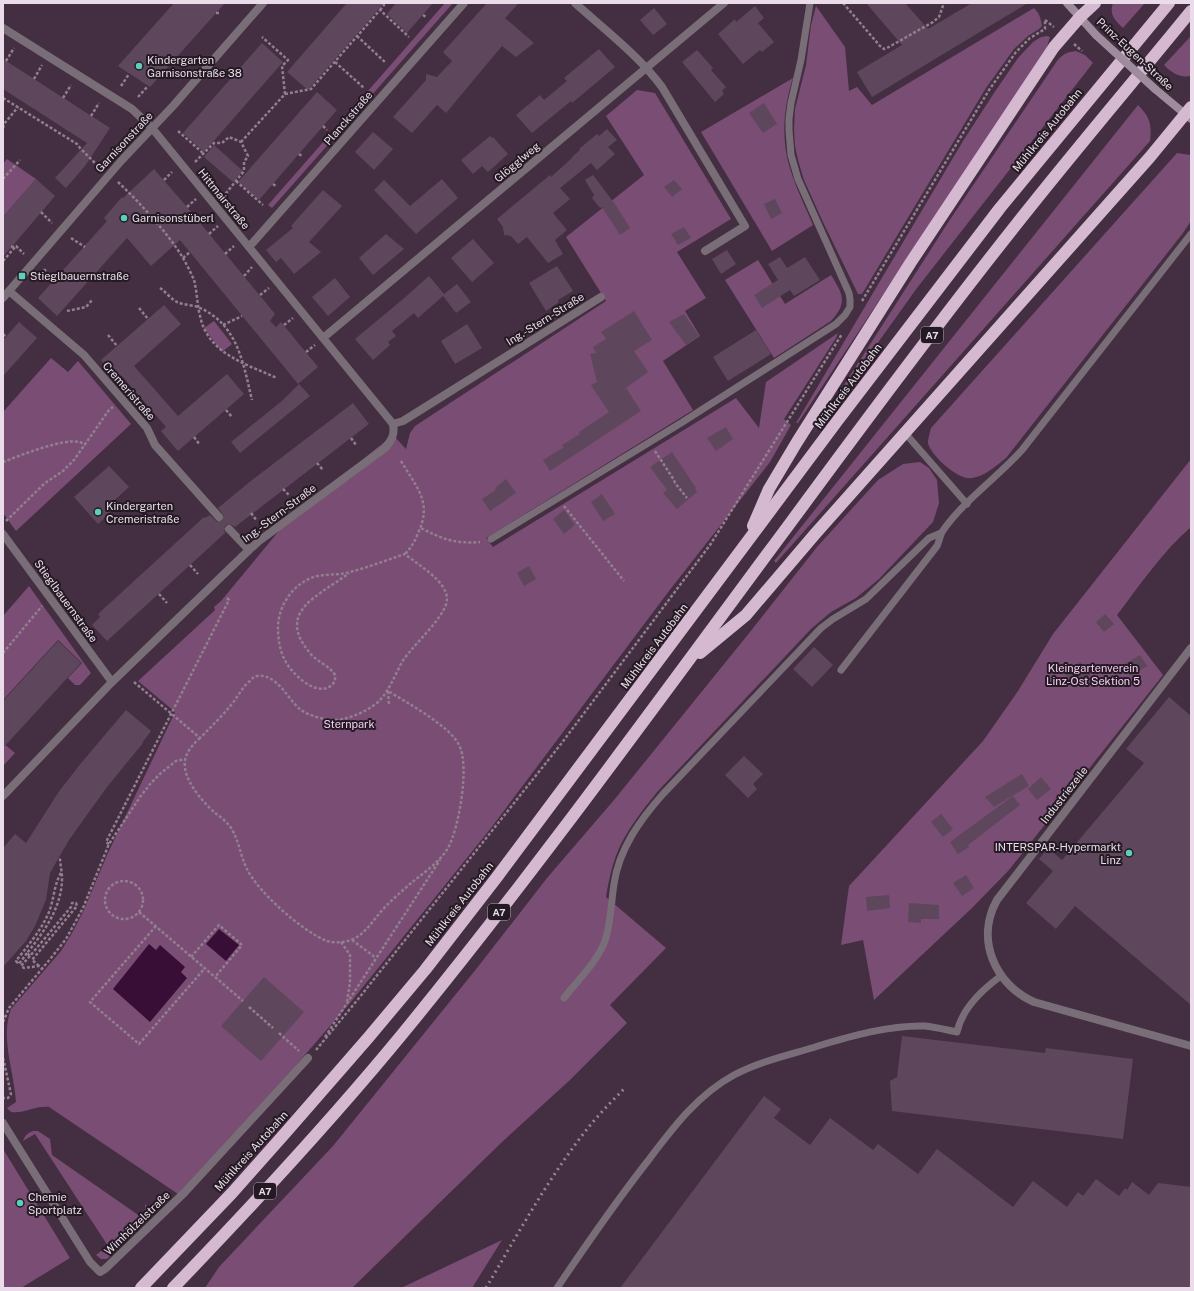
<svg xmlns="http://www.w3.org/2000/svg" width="1194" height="1291" viewBox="0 0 1194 1291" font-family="'Public Sans',sans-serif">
	<rect width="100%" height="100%" fill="#442e41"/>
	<!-- green -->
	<g fill="#794d74">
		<polygon points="445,3 453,3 272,208 268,205"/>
		<path d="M1113,3H1145L1123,28C1115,20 1109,15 1113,3Z"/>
		<path d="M816,6L845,47L849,91L857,87L872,105L1034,8C1039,13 1041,18 1042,26L1039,29L1028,36L1014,49L986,88L862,294H858L822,220L804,180L798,160L795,146L794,129L795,109L806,65L811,25Z"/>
		<polygon points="1047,36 1050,37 1047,47 798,423 796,423 963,141 994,93 1018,58 1033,42 1041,37"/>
		<path d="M1191,36V76C1179,78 1172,73 1164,65Z"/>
		<path d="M1076,51L1085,55L1093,63L917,288L812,435L949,221L1057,61C1063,54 1067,52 1076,51Z"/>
		<path d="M793,78C784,105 781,137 789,165C795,186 805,206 813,225L772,251L701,132Z"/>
		<path d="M637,90L655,93L731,219L677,252L706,298L685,311L700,336L663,361L693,410L486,538L493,547L736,398L759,428L766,382L838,333L836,338L784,419L791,425L770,462L669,591L491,828L350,1003L291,1071L178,1194L49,1107C36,1105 24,1114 11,1112L7,1108L16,1102C14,1071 0,1038 11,1009L61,951L72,933L83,912L107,855L175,712L138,681L215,610L214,607L221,601L288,520L393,435L406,449L410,433L415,426L606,301L566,237L644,175L606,116Z"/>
		<path d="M1138,105C1150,117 1152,125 1150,141L776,563L774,561Z"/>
		<path d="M1177,153L1191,155V221L1183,233L1006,458C996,466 985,476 972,478C959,481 931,456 928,443C928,439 930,432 931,428Z"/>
		<polygon points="7,159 36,179 3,217 3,164"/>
		<path d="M758,260L785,304L831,275C843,294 848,303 831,321L774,358L725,280Z"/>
		<polygon points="214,321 232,344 222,352 204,328"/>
		<polygon points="51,358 68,372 78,361 131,424 16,531 3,513 3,412"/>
		<path d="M1191,459V527C1162,552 1140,585 1117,615L1163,675L1009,870L972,908L874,1000L863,940L841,945L849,886L983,741L1018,691L1053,634Z"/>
		<path d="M920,462L929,468L937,480L939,503L933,522L879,579L856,598L831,612L811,629L658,791C644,808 631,825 621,844C613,860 609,879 606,897L666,948L610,1005L627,1023L570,1080L501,1143L352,1288H205L219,1267L333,1146L477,968L547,878L614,800L750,632L817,547L878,480L903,464Z"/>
		<polygon points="29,586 91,673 80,685 75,685 68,678 82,663 58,640 3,700 3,616"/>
		<polygon points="3,743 15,753 3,766"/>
		<path d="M33,1131H38L50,1139L52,1155L144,1219H145V1204C149,1208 152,1210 150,1215L107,1259H101L96,1255L108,1246L35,1134L23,1141C25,1135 28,1133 33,1131Z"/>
		<polygon points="3,1149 70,1258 21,1288 3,1288"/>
		<polygon points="502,1240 472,1288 401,1288"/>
	</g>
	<!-- water -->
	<g fill="#380e36">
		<polygon points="219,929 239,945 226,961 206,944"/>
		<polygon points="149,944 156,950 160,945 185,967 181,972 187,978 150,1022 113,989"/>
	</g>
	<!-- building -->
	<g fill="#5e475c">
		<polygon points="174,3 225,3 150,87 118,66"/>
		<polygon points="347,3 384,3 308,90 287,72"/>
		<polygon points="396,3 433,3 407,33 387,14"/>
		<polygon points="487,3 519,3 505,18 534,43 516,57 502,46 446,113 437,105 412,133 393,117 426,80 426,74 437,77 452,61 443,52"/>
		<polygon points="866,3 905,3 928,29 972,3 1028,3 872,97 857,72 902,45"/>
		<polygon points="755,6 764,18 758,23 774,42 762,52 760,50 743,64 718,34 735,19 736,22"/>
		<polygon points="654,8 667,24 653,35 640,20"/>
		<polygon points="262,43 283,62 204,152 183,133"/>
		<polygon points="599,49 615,67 572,103 571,101 532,133 516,115 540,95 544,100 567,81 564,78"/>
		<polygon points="697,50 713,68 711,70 726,87 722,91 724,94 715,102 682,62"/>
		<polygon points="3,59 110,128 85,166 66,188 55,178 87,143 3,89"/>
		<polygon points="317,92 337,110 259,200 238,182"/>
		<polygon points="764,103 777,124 763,133 749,113"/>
		<polygon points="607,129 617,140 608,147 615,154 597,170 591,163 560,188 570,199 553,213 567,230 555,240 563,254 548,263 527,237 518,244 511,236 504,235 503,227 497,219 550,175 551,177 572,158 571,158 580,150 579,149 597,134 599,136"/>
		<polygon points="373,132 393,149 374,170 355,152"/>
		<polygon points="490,136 492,138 493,137 508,154 488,172 482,166 473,174 461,160"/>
		<polygon points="214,145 243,171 233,182 204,157"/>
		<polygon points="154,169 187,207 275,314 270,321 276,327 281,322 318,367 298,384 180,240 151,266 127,238 57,316 38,298 107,221 104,218 122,197 123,198"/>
		<polygon points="593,175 615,204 630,228 620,235 602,207 600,208 592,198 594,195 585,180"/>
		<polygon points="36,179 55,196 3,257 3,217"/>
		<polygon points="442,179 458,198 416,234 374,190 384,180 410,206"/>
		<polygon points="674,180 682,189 672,197 664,187"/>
		<polygon points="323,190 342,206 309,242 321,252 294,274 281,258 276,262 266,250 293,228 291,226"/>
		<polygon points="775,199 782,213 771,219 764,204"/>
		<polygon points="684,227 691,238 678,245 671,234"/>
		<polygon points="386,234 404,249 373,275 359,258"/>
		<polygon points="473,239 494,263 472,282 451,258"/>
		<polygon points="727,250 736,264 721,274 712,259"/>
		<polygon points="780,257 787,268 805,257 820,280 794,296 790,290 762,308 754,295 778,280 768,264"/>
		<polygon points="557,266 573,291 558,300 559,302 546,311 529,283"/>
		<polygon points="429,276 444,294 457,284 471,302 456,313 443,296 418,318 414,313 392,331 396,336 388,342 390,345 373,360 355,339 402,300"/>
		<polygon points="335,278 350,297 328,316 312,297"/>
		<polygon points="164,305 181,324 134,366 178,416 227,374 244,394 178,451 161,431 166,427 122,376 118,380 101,360"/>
		<polygon points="634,311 652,340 634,351 648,372 626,388 641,411 550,471 543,460 564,447 562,445 580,434 579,432 609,412 591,385 597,382 590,354 596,353 593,347 606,339 601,332"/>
		<polygon points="684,314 699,336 686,345 669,322"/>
		<polygon points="19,322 37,338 3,376 3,340"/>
		<polygon points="467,324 482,348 455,364 441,341"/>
		<polygon points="756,330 771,354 728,381 713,357"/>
		<polygon points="299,384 310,396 240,453 231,442 283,400"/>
		<polygon points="353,403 369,424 235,527 230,524 226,525 224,528 225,533 107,641 92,625 100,617 98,614 204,517 205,518 210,515 217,522 222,521 224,516 218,508 252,480"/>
		<polygon points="726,427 733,439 716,451 707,438"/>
		<polygon points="672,452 696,488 695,489 697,492 677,509 663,493 667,490 650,467"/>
		<polygon points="109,466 129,487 106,508 110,513 98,524 74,497"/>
		<polygon points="506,479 516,493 490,511 482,499 496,490 495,488"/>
		<polygon points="602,494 615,514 603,521 591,502"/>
		<polygon points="564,510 575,525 564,534 553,519"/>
		<polygon points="529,566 536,579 524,586 517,573"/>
		<polygon points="1105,614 1114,624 1104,632 1096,622"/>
		<polygon points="58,641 81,663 3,748 3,701"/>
		<polygon points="814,647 833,665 812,687 793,669"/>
		<polygon points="1140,655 1147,666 1130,676 1123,665"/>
		<polygon points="1080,662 1091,675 1075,687 1065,674"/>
		<polygon points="1169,697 1191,716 1191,1005 1075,906 1056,929 1026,903 1053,871 1039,859 1048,848 1062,860 1144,763 1126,749"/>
		<polygon points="126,710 151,731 142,743 143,743 107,787 69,840 50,873 46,900 35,926 26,941 3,967 3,848 15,834 26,843 60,790 82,762"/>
		<polygon points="744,756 763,774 753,784 757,789 748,798 725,775"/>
		<polygon points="1022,774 1029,786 994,807 985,797"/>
		<polygon points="1041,777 1051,789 1037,800 1028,789"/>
		<polygon points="1013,796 1020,805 968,845 969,847 958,854 950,842"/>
		<polygon points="941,814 953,829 943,837 931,822"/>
		<polygon points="966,875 974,888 962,896 953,883"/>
		<polygon points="889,895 890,908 867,911 866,897"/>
		<polygon points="909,903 939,905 939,919 921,919 921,923 908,922"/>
		<polygon points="264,977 304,1012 261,1061 221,1026"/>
		<polygon points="902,1036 1045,1053 1046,1048 1133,1059 1123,1139 892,1111 890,1081 897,1077"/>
		<polygon points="764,1096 781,1109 774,1118 810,1145 830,1118 873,1150 878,1144 918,1174 937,1149 1013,1207 1033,1181 1067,1207 1078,1192 1083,1196 1096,1179 1119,1196 1125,1188 1127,1190 1132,1182 1149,1195 1158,1183 1191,1187 1191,1288 620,1288"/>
	</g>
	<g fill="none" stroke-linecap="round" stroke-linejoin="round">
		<!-- street-tunnel -->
		<polyline stroke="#5d485a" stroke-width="8" stroke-dasharray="8 4" stroke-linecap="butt" points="219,517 229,529"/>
		<!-- path -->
		<g stroke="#917f8e" stroke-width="2.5" stroke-dasharray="3 2" stroke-linecap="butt">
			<polyline points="843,3 880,46 884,49 887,48 933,22 939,17 944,3"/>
			<polyline points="380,10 384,5 383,3"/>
			<polyline points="216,13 221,13"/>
			<polyline points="423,15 426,17"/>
			<polyline points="1045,20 1054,27"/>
			<polyline points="357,36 386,63"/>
			<polyline points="1074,44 1082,51"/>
			<polyline points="6,61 14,48"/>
			<polyline points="335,62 364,88"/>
			<polyline points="34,79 42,65"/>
			<polyline points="121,86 129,74"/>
			<polyline points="285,94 311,89 380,10 409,37"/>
			<polyline points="138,97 148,86"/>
			<polyline points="3,98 77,144 80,148 100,168"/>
			<polyline points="63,98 71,85"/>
			<polyline points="91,116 99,103"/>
			<polyline points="323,126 327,130"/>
			<polyline points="3,128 4,124 18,107"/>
			<polyline points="178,131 204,154"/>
			<polyline points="241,142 285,94 282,66 288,60 262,37"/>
			<polyline points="299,154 303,157"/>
			<polyline points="195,162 214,143 222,143 229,137 241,142 248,156 244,162 244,171 223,197"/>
			<polyline points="3,179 20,160"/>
			<polyline points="164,180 172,172"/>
			<polyline points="236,181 263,205"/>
			<path d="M118,182C139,202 168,233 183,258C187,265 191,273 194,280C197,291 197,304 200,316C208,354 246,364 277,378"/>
			<polyline points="273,184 277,187"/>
			<polyline points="187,207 196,199"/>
			<polyline points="41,212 52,223"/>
			<polyline points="209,234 218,226"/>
			<polyline points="71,238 85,247"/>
			<polyline points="11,247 16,246 24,254"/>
			<polyline points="225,254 234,246"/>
			<polyline points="183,258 190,252"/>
			<polyline points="3,261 16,246"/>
			<polyline points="44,269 54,282"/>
			<polyline points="244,276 252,267"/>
			<path d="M160,288C166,292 171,299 177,302C184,305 192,305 198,307C238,324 243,363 252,400"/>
			<polyline points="260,295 269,288"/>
			<polyline points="862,301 989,90 1016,52 1030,38 1045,29 1045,20"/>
			<polyline points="139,308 148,319"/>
			<polyline points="67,311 86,307 93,299"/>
			<polyline points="223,325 242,316"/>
			<polyline points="284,325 293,318"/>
			<polyline points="3,334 6,337"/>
			<polyline points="108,335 117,346"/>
			<polyline points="306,352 315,345"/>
			<polyline points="226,410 232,417"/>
			<polyline points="194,437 200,445"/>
			<polyline points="351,438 356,445"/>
			<polyline points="655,451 674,480 675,483 687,498"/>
			<path d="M401,461C416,487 433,502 418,533C415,541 411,548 405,554"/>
			<path d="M3,462C19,456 63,438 79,442C81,442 83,444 85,445"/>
			<polyline points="317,463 323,470"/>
			<polyline points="283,489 290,496"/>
			<polyline points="564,506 624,581"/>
			<polyline points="251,513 257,521"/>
			<polyline points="6,521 45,483 63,471 74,460 109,410 113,407"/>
			<path d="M421,528C442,539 455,544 480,542"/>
			<polyline points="190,565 198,574"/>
			<polyline points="159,594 167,603"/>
			<polyline points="3,653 42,606"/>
			<path d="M134,682L200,738C211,727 222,716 231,705C238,697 242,687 250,681C252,678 254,677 257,676C277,673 288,700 301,710C310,716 324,720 335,720C350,719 365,712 377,703C388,693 392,681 399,668C402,660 408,654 413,648C422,637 447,613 447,599C447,581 418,565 405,554C387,560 369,567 350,572C340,575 328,574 317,576C294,582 278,605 278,628C278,642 281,657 290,668C299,680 323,700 335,681V675C329,665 317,662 310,653C274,611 321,595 349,573"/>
			<polyline points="388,691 389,704"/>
			<path d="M200,738C194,743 186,752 185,761C182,779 203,802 215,813C221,817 227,822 231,828C239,840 240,855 247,869C258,892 303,932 327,941C337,944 351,942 360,935C370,927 377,915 387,905C394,898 402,891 410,884C423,873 439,863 448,848C459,828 470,765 459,745C450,726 406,702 388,691"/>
			<polyline points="109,844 106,842 229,600 226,597"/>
			<circle cx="124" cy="900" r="19"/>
			<polyline points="139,912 243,1001"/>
			<polyline points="156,926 90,1002 139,1044 205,968"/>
			<polyline points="352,940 376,958"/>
			<polyline points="341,942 350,955 350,983 347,1001"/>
			<path d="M27,953L19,964L16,961C28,945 41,931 49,912C54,900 54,884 61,873"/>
			<polyline points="30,956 21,966 24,968 39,966 43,969"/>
			<polyline points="191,957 219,925 242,945 215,977"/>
			<path d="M39,966L32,960L77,906L76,903H72L71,907L30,956L27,953C44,932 62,907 62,878C62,871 60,864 60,857"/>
			<polyline points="249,1007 273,1028"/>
			<polyline points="3,1022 9,1008 51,958 66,939 83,908 109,844 140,797 151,783 161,773 176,761 185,759"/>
			<polyline points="279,1033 299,1051"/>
			<polyline points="325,1037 440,860"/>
			<polyline points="316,1050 359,998 561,744 710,545 842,334"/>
			<polyline points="3,1058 11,1094 8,1098 4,1098"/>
		</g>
		<!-- lane -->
		<g stroke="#796e77" stroke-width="7">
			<polyline points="905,433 967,504"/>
			<polyline points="491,539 681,423 836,324 845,315 850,307 850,299 849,293 798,179 791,155 789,130 789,119 791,103 801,60 810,3"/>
			<path d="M841,670L937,546C939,542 940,536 942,532C963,501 997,478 1022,450L1191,234"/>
			<path d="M564,998C578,980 597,962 605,941C611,923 611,903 614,884C619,849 640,820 663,794L821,628L833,619L866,599L929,538L941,533"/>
			<path d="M557,1288C586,1245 615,1203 647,1162C672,1129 697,1095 734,1075C760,1061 790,1055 818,1046C851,1036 889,1025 925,1026C935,1027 947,1030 957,1032C962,1009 983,989 1001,976"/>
		</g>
		<!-- street -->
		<g stroke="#796e77" stroke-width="8">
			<path d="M575,3C605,30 638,55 662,87L745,226L705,251"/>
			<polyline points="3,28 132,109 152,128 393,424"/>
			<polyline points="249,247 464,3"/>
			<polyline points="9,291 84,355 147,428 155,445 219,517"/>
			<polyline points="3,298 121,161 173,106 263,3"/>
			<polyline points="323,338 724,3"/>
			<polyline points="393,424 403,421 601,297"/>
			<polyline points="229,529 249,550"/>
			<polyline points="3,534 112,682"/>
			<path d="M1191,648L997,900C975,939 995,985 1034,1002L1191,1046"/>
			<path d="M3,796L112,682L249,550L259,541L385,448C392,440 395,434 393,424"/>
			<polyline points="3,1123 90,1262 100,1272 105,1269 184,1193 308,1058"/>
		</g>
		<!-- secondary -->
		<g stroke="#9e8c9c" stroke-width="8">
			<polyline points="1067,3 1096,35"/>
			<polyline points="1155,89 1191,119"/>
		</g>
		<!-- highway -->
		<g stroke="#d4b9d1" stroke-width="12">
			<polyline points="753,526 769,489 797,442 911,262 1054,47 1080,17 1095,3"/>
			<polyline points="700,653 746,615 815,534 1150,157 1191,107"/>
			<polyline points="141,1288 232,1193 287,1131 368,1038 425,970 497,877 838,420 1000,208 1169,3"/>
			<path d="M173,1288C253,1205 331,1121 404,1032C539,867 664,693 791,522C866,420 941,319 1019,221C1075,150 1134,81 1191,11"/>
		</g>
		<!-- rail -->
		<path stroke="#978594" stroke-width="3" stroke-dasharray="2 4" stroke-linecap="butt" d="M486,1288C519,1232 551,1173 592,1123C603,1110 615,1098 626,1087"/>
		<!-- secondary-bridge -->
		<polyline stroke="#9e8c9c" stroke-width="8" points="1096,35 1155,89"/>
	</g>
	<!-- markers -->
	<g fill="#5cceba" stroke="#241a23" stroke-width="1.5">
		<circle cx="139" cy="66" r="4"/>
		<circle cx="124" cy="218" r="4"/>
		<rect x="18" y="272" width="8" height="8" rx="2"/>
		<circle cx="98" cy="512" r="4"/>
		<circle cx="1129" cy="853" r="4"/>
		<circle cx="20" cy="1203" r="4"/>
	</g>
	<g text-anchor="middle" stroke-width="4" stroke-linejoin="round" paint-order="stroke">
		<!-- shield labels -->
		<g fill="#241a23" stroke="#afa2ad" stroke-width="1">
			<rect x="921" y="327" width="22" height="16" rx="3"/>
			<rect x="488" y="904" width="22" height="16" rx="3"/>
			<rect x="254" y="1183" width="22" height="16" rx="3"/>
		</g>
		<g font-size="10" font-weight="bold" fill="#eadce8">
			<text x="932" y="339">A7</text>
			<text x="499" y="916">A7</text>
			<text x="265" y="1195">A7</text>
		</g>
		<!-- street labels -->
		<g font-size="11" fill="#eadce8" stroke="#241a23">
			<text transform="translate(1135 54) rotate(43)" y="4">Prinz-Eugen-Straße</text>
			<text transform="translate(348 118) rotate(-49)" y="4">Planckstraße</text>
			<text transform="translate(1047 130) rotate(-51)" y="4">Mühlkreis Autobahn</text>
			<text transform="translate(124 142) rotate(-47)" y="4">Garnisonstraße</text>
			<text transform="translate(517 162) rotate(-40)" y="4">Glögglweg</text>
			<text transform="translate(224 199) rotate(51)" y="4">Hittmairstraße</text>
			<text transform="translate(545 319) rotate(-32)" y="4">Ing.-Stern-Straße</text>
			<text transform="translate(848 386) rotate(-53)" y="4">Mühlkreis Autobahn</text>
			<text transform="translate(129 391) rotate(49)" y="4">Cremeristraße</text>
			<text transform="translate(279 513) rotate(-37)" y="4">Ing.-Stern-Straße</text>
			<text transform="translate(66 601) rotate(54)" y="4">Stieglbauernstraße</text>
			<text transform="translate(654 646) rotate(-53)" y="4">Mühlkreis Autobahn</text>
			<text transform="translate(1064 795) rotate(-52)" y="4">Industriezeile</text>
			<text transform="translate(459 904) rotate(-52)" y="4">Mühlkreis Autobahn</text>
			<text transform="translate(251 1151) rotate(-48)" y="4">Mühlkreis Autobahn</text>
			<text transform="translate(137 1223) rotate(-44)" y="4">Wimhölzelstraße</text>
		</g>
		<!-- poi labels -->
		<g font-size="11" fill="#eadce8" stroke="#241a23" text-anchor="start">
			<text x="147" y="64">Kindergarten<tspan x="147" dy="13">Garnisonstraße 38</tspan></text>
			<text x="132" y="222">Garnisonstüberl</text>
			<text x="30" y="280">Stieglbauernstraße</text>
			<text x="106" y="510">Kindergarten<tspan x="106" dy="13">Cremeristraße</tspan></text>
			<text x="1121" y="851" text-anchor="end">INTERSPAR-Hypermarkt<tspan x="1121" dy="13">Linz</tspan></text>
			<text x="28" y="1201">Chemie<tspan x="28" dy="13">Sportplatz</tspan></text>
		</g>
		<!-- park labels -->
		<g font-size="11" fill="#f7ccf2" stroke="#241a23">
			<text x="1093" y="672">Kleingartenverein<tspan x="1093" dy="13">Linz-Ost Sektion 5</tspan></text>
			<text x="349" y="728">Sternpark</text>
		</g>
	</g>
	<!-- border -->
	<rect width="1194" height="1291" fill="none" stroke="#eadce8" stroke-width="8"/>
</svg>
